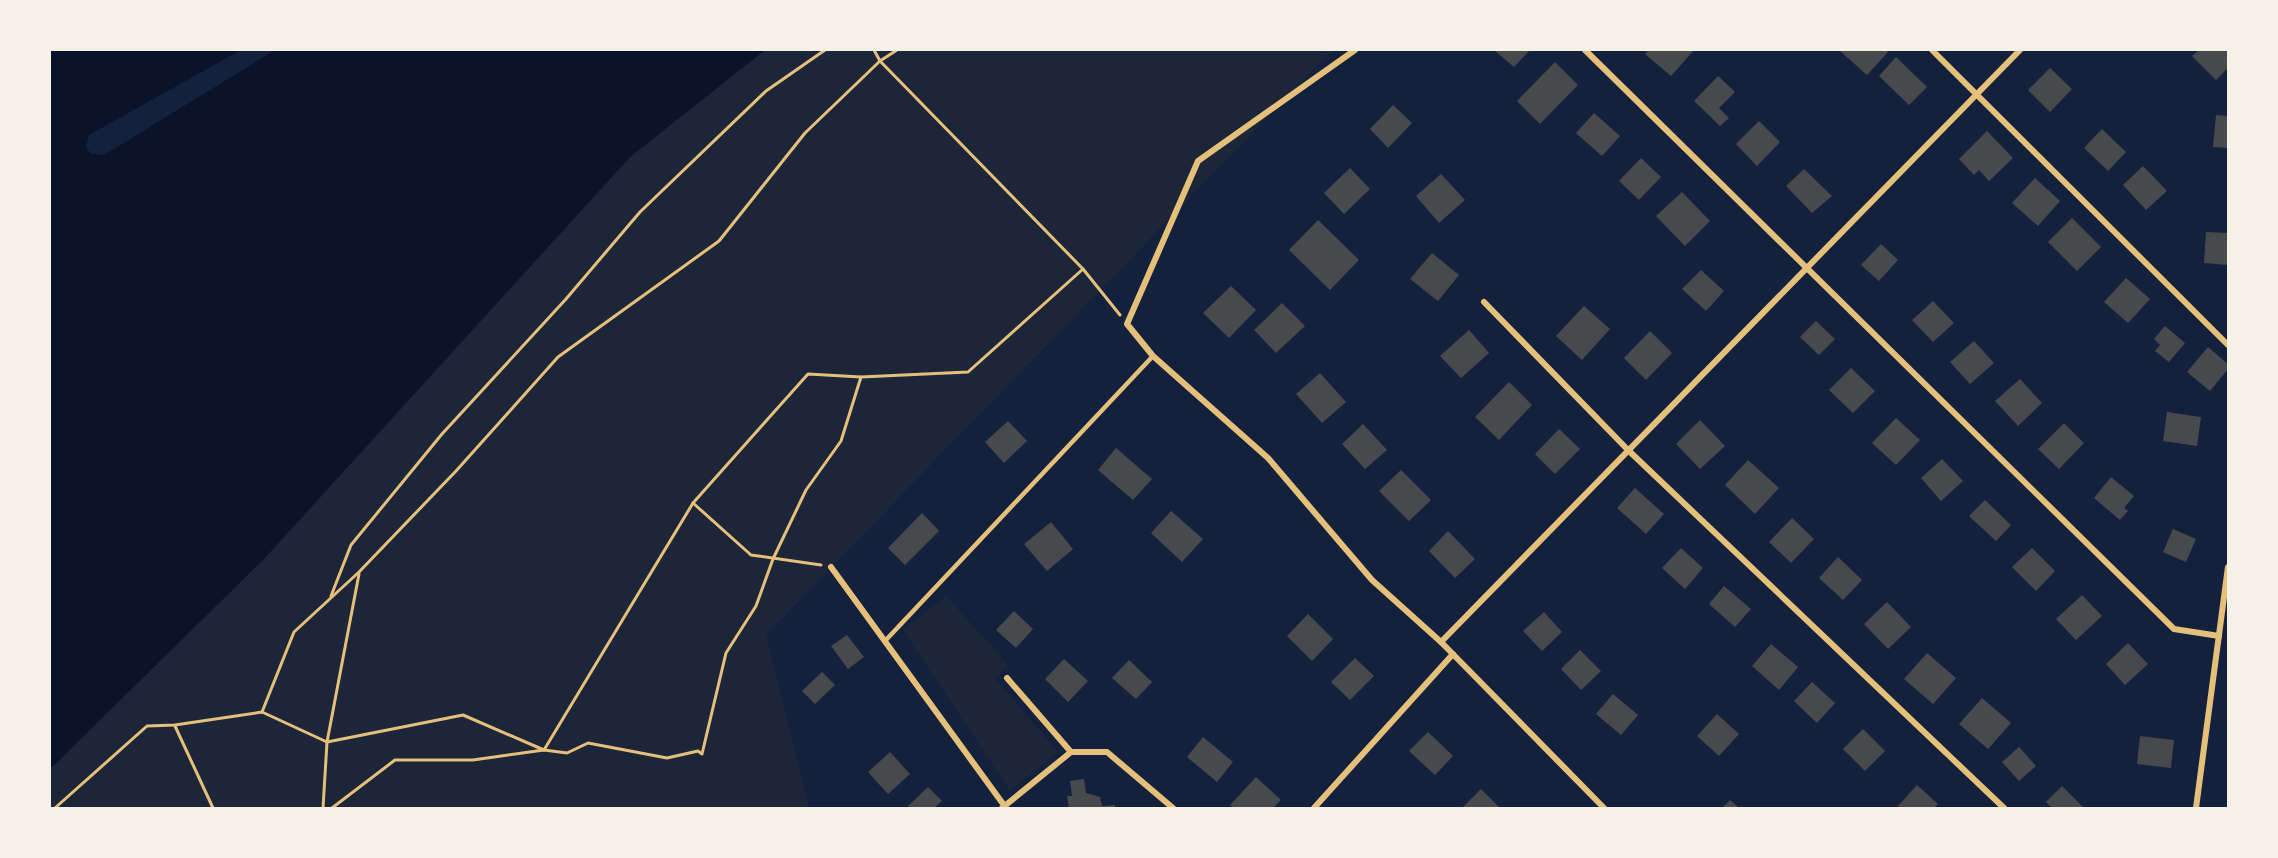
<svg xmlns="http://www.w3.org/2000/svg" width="2278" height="858" viewBox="0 0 2278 858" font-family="Montserrat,sans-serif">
	<rect width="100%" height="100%" fill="#14213d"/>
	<!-- green -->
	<g fill="#1d2539">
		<polygon points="765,50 1333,50 766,635 809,808 50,808 50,769 263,560 630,157"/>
		<polygon points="946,596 1008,664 996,679 1058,752 1010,791 903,630"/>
	</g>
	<!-- water -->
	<polygon fill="#0b132b" points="50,50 241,50 89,135 86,147 91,154 104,155 275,50 765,50 630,157 263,560 50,769"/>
	<!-- building -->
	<g fill="#48494c">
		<polygon points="1494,50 1530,50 1514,67"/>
		<polygon points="1649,50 1694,50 1671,76 1645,54"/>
		<polygon points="1839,50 1886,50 1888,52 1867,75"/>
		<polygon points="2199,50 2228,51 2228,68 2216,80 2192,56"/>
		<polygon points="1896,57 1927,87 1909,105 1879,76"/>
		<polygon points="1555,62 1578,85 1540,124 1517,101"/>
		<polygon points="2050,68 2072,89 2050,112 2028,90"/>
		<polygon points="1718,76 1735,92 1719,108 1729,118 1720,126 1694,101"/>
		<polygon points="1393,105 1412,123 1388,148 1370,129"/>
		<polygon points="1594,113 1620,136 1602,156 1576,133"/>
		<polygon points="2216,115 2228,116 2228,148 2213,147"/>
		<polygon points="1759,121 1780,142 1757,166 1736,144"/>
		<polygon points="2102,129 2126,152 2108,171 2084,148"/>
		<polygon points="1987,131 2013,158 1989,181 1979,170 1974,175 1959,159"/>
		<polygon points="1641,158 1661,177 1639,200 1619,181"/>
		<polygon points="2143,166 2167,191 2146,210 2123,185"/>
		<polygon points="1350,168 1370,189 1344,214 1324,193"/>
		<polygon points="1804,169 1832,196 1812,213 1786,186"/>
		<polygon points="1441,174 1465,200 1439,223 1416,196"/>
		<polygon points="2035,178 2060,201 2038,226 2012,203"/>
		<polygon points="1682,192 1710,221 1685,246 1656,216"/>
		<polygon points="2072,218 2101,247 2077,271 2048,242"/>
		<polygon points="1318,220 1359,260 1330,290 1289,250"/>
		<polygon points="2206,232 2228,233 2228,265 2204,263"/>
		<polygon points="1881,244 1898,260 1879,281 1861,265"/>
		<polygon points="1432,253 1459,275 1438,301 1410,279"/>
		<polygon points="1701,270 1724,291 1706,311 1682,289"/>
		<polygon points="2126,278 2150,299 2128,323 2104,302"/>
		<polygon points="1231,286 1256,310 1229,338 1203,313"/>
		<polygon points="1933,301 1954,323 1933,342 1912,320"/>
		<polygon points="1282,303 1305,326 1276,353 1254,330"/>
		<polygon points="1584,306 1610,329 1582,360 1556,336"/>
		<polygon points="1816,321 1835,339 1819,355 1800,337"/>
		<polygon points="2165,326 2185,343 2169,362 2155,351 2160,345 2154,339"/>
		<polygon points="1469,330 1489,353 1461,378 1440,356"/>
		<polygon points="1650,331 1672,353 1646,380 1624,358"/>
		<polygon points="1974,341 1994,363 1970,384 1950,362"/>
		<polygon points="2208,347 2228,364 2228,369 2210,391 2187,372"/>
		<polygon points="1851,368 1875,391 1853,413 1829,390"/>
		<polygon points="1320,373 1346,402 1322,423 1296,394"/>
		<polygon points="2020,379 2042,403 2018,426 1995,401"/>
		<polygon points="1509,382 1532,405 1499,440 1475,417"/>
		<polygon points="2167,412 2201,417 2197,446 2163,441"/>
		<polygon points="1896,418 1920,440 1896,465 1872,443"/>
		<polygon points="1700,420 1725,446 1700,469 1676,444"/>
		<polygon points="1008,421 1027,441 1004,463 985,442"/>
		<polygon points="2064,423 2084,443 2059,469 2038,449"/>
		<polygon points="1363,424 1387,450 1365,469 1342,444"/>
		<polygon points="1559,429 1580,449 1555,474 1535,454"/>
		<polygon points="1116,448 1152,479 1133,500 1098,470"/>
		<polygon points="1942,459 1963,481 1941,501 1921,478"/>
		<polygon points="1748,460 1779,488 1755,514 1725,485"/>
		<polygon points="1401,470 1431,500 1409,521 1379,491"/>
		<polygon points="2111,477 2134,496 2124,508 2128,511 2120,520 2094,498"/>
		<polygon points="1635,488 1664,514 1646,534 1617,508"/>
		<polygon points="1985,500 2011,525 1996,541 1969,516"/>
		<polygon points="1171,511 1203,539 1182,562 1151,533"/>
		<polygon points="922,513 939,531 905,565 888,548"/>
		<polygon points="1792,518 1814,539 1791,563 1769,542"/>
		<polygon points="1051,522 1073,549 1047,571 1024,544"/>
		<polygon points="2173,529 2196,539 2186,562 2163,552"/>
		<polygon points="1448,531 1475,559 1455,578 1429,551"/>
		<polygon points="1681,548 1703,568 1685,589 1662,568"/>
		<polygon points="2032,548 2055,571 2036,591 2012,567"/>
		<polygon points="1838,557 1862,580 1843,600 1819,578"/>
		<polygon points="1724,586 1751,609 1735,627 1709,604"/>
		<polygon points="2082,595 2102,616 2076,640 2056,619"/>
		<polygon points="1887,602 1911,627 1888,649 1864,624"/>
		<polygon points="1014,611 1033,629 1016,648 996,630"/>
		<polygon points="1544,612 1562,632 1542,651 1523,631"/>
		<polygon points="1308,614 1333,639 1312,661 1287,636"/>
		<polygon points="847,635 864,657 848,669 831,646"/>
		<polygon points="2128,643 2148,664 2125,685 2106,664"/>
		<polygon points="1771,644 1798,667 1779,690 1752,666"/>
		<polygon points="1580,650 1601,671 1581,690 1561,669"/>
		<polygon points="1927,653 1956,678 1933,704 1904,679"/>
		<polygon points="1355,658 1374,676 1350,700 1331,682"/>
		<polygon points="1064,659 1088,681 1068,702 1045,679"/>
		<polygon points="1129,660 1152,682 1136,699 1112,678"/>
		<polygon points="822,672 835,685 815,704 802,691"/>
		<polygon points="1812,682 1835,703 1817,723 1794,701"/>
		<polygon points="1613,694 1638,715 1621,735 1596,714"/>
		<polygon points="1982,698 2011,723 1988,749 1959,724"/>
		<polygon points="1717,714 1739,734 1719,756 1697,736"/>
		<polygon points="1863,729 1885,751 1865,771 1843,749"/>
		<polygon points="1428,732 1453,756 1435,775 1409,751"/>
		<polygon points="2140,736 2174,740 2171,768 2137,764"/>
		<polygon points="1203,737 1233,762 1217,782 1187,757"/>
		<polygon points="2019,747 2036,766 2019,781 2002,762"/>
		<polygon points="890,752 910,774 888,794 868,772"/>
		<polygon points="1256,777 1281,800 1273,808 1234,808 1230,805"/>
		<polygon points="1084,779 1086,793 1100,797 1102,806 1115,805 1115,808 1069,808 1067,796 1072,796 1070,781"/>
		<polygon points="1917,785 1938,804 1934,808 1900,808 1898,806"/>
		<polygon points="2062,786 2083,807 2082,808 2052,808 2046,802"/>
		<polygon points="928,787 942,801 934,808 911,808 908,806"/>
		<polygon points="1481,789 1500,808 1465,808 1463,807"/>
		<polygon points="1730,800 1739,808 1722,808"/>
	</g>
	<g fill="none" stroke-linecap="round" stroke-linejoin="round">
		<!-- path -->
		<g stroke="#e5c07b" stroke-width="3">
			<polyline points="874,50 880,61 1083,269 1120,315"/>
			<polyline points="693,503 751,555 821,565"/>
			<polyline points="331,596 351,545 442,434 566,299 640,212 766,91 825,50"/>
			<polyline points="262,712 294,632 359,572 456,471 558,357 719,241 805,133 880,61 897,50"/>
			<polyline points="175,726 213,808"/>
			<polyline points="55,808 147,726 175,725 262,712 327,742 463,715 544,750 693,503 808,374 861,377"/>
			<polyline points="323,808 327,742 359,574"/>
			<polyline points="332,808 395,760 473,760 544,750 567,753 588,743 667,758 698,751 702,754 726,653 756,606 773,559 806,490 841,441 861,377 968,372 1083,269"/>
		</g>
		<!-- service -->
		<polyline stroke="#e5c07b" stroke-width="4.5" points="885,641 1153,356"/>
		<!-- minor -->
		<g stroke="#e5c07b" stroke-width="6">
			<polyline points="1355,50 1198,161 1127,324 1153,356 1268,458 1372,580 1441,642 1604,808"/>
			<polyline points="1585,50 2174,629 2219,636"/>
			<polyline points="1932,50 2228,345"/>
			<polyline points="1484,302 1628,450 2004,808"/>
			<polyline points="831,567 1006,808"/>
			<polyline points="1441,642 2020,50"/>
			<polyline points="1007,678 1071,752 1107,752 1173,808"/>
			<polyline points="1002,808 1071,752"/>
			<polyline points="1314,808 1453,654"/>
			<polyline points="2196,808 2228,567"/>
		</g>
	</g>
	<!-- border -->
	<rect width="2278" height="858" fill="none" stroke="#f6f1e7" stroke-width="102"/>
</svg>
